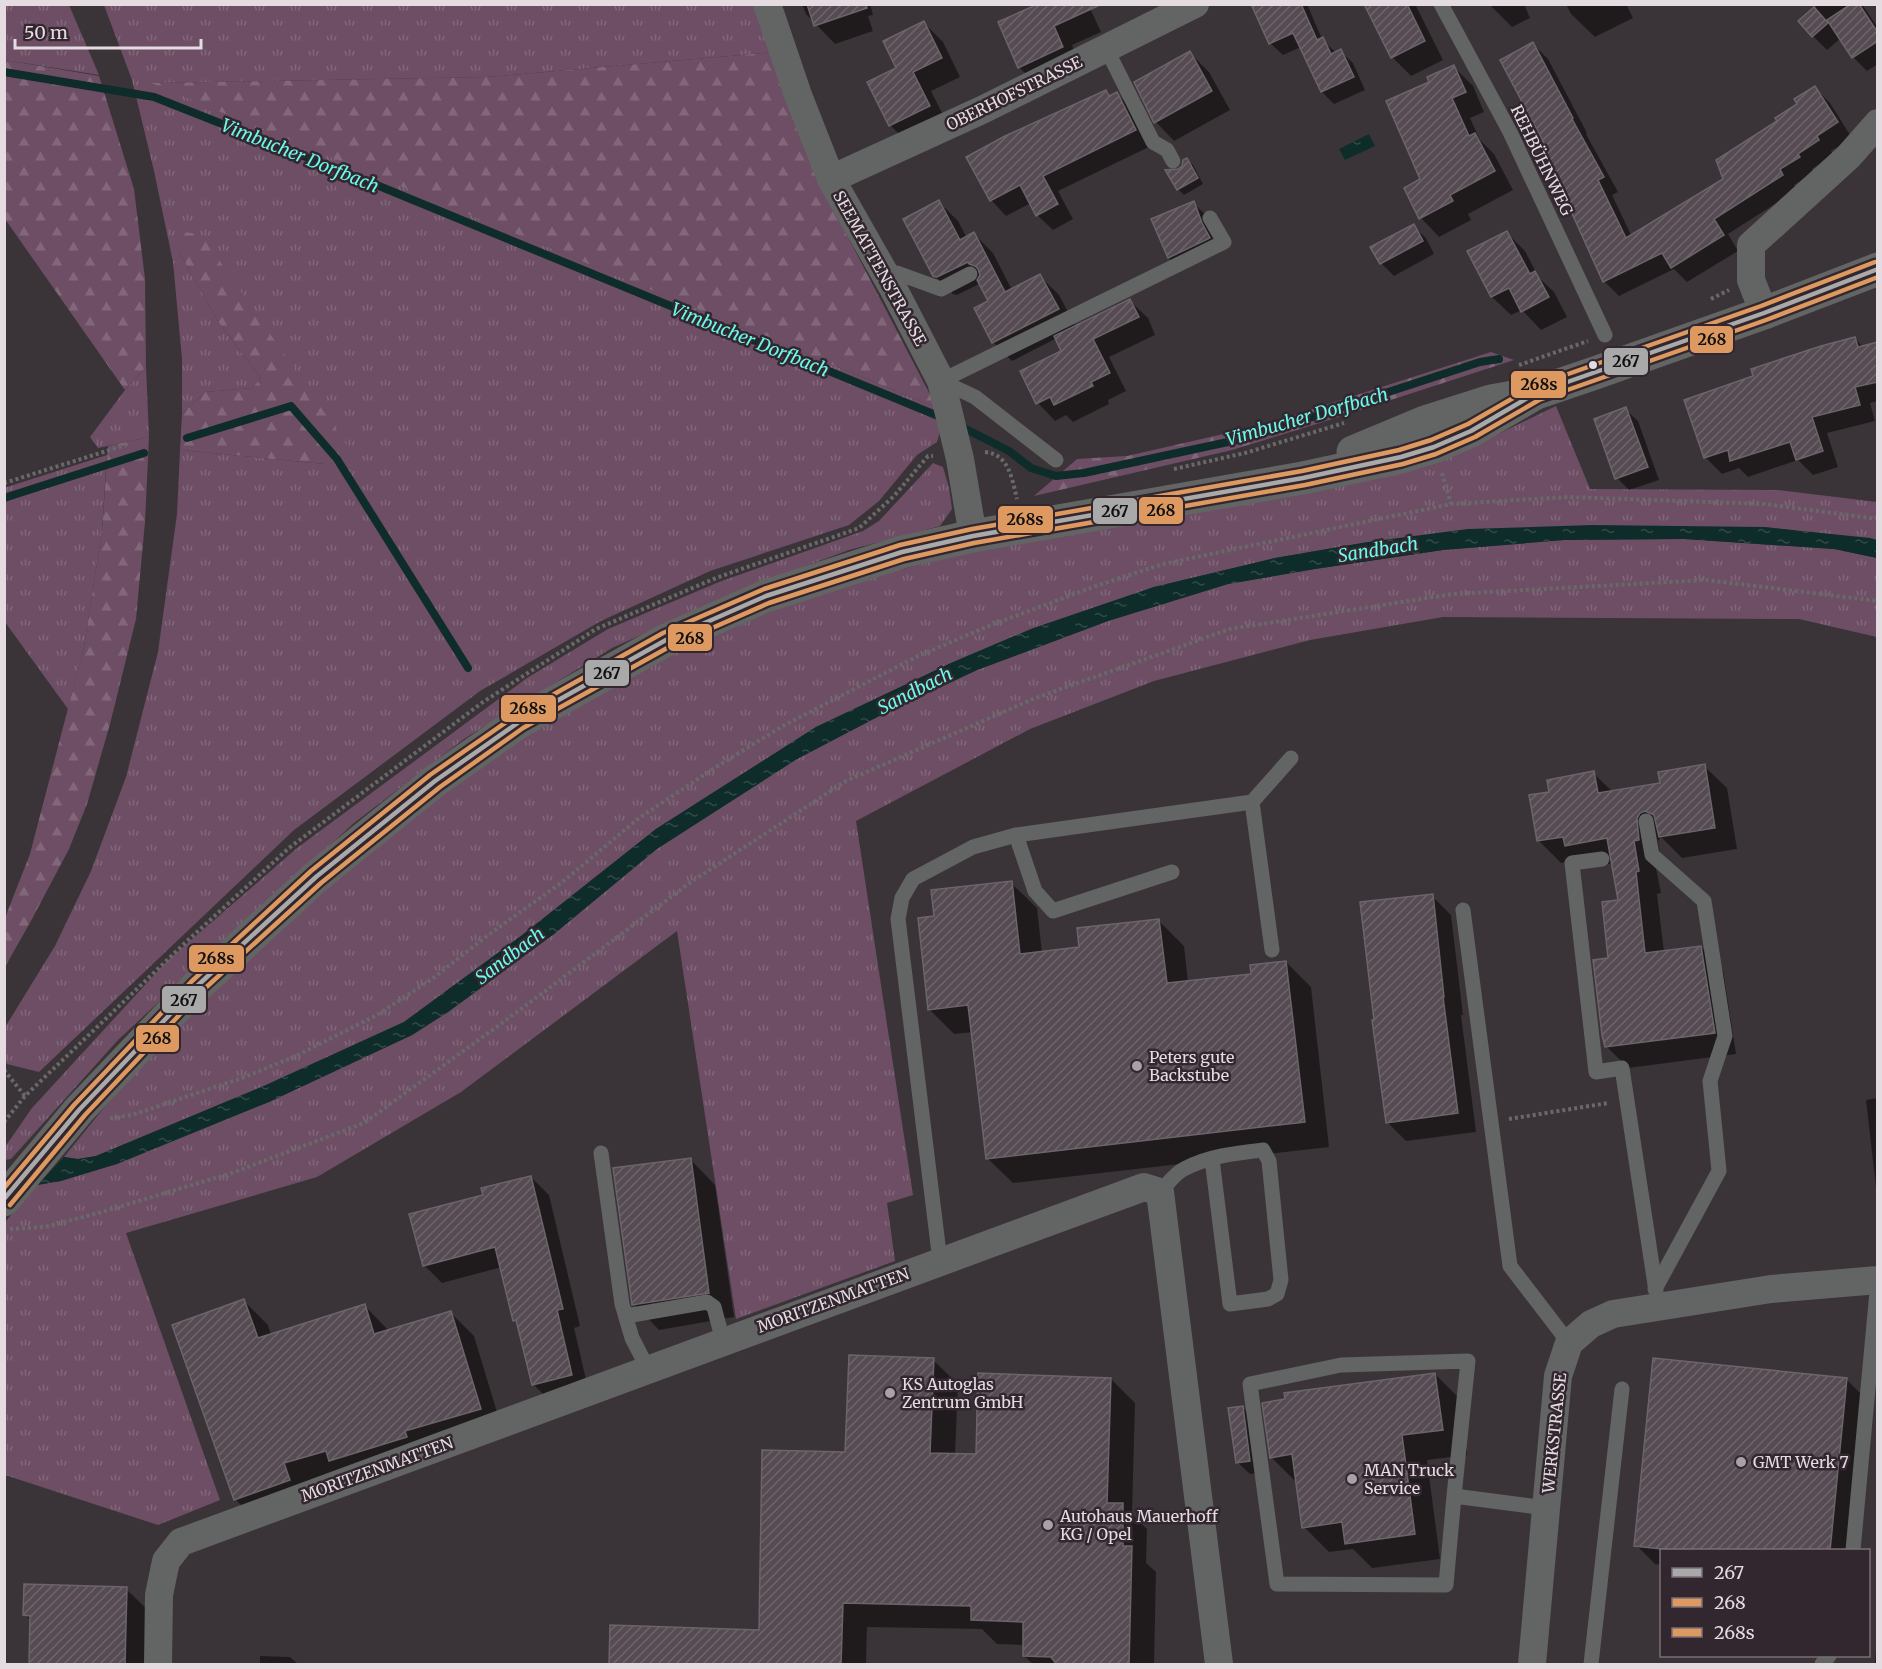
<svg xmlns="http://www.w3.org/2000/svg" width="1882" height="1669" viewBox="0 0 1882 1669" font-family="Merriweather,serif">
	<defs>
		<pattern id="grass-tufts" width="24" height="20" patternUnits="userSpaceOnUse" patternTransform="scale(1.5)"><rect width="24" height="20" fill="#6d4e64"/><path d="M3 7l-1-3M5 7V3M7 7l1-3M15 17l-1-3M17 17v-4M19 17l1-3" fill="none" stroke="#82677a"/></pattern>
		<pattern id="forest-firs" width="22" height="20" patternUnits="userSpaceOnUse" patternTransform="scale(1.5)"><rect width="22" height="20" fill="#6d4e64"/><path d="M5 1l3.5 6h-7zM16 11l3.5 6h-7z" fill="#82677a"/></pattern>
		<pattern id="water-ripples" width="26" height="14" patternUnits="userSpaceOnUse" patternTransform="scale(1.5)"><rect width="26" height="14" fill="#0e2c29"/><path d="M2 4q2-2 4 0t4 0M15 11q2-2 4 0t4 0" fill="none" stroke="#314a48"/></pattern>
		<pattern id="building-hatch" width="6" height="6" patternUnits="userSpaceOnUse" patternTransform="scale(1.5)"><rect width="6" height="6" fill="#564a53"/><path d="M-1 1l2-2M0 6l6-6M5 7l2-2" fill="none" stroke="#6e646b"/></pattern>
	</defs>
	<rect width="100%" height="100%" fill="#3a3438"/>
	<!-- grass -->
	<g fill="url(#grass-tufts)">
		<polygon points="4,5 69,5 99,75 5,60"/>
		<polygon points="104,5 760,5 775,52 487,77 153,83 937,408 942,424 937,442 917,455 879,501 849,525 710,571 601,621 480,691 294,830 39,1072 7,1064 5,1061 4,1029 55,946 91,871 126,777 158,652 177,514 180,450 325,464 175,245 219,323 261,378 252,388 205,392 182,414 182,359 173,262 154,171 132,80"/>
		<polygon points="146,367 149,437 98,448 90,437 125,390"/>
		<polygon points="1556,406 1590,489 1777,490 1877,502 1877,540 1764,527 1368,542 1275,558 1154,587 1031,629 951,663 816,727 656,829 521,936 404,1022 266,1085 96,1156 78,1159 64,1157 154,1046 391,830 538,724 609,682 823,589 990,547 1465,450"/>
		<polygon points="107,455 102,531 84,647 68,709 5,622 4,488"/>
		<polygon points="933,463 943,467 949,488 952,509 940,526 849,550 744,589 612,648 464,739 354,823 206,958 118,1040 11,1159 5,1160 5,1147 32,1108 167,961 297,848 527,678 608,629 719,582 863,531 879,521"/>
		<polygon points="1684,539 1834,549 1877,558 1877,637 1799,619 1443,617 1310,640 1154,681 1030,729 856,821 913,1195 887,1203 895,1261 736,1319 677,931 461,1092 317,1177 126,1233 220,1500 158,1525 5,1475 5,1222 37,1185 61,1181 269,1102 412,1035 448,1012 554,934 656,849 797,759 885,713 977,670 1108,621 1228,584 1315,569 1443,550 1564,540"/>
	</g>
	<!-- forest -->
	<g fill="url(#forest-firs)">
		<polygon points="775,52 825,193 937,408 151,83 487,77"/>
		<polygon points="5,60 99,76 134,189 145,279 146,367 125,390 5,219"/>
		<polygon points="182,232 201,234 349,448 325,464 180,450 182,414 205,392 252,388 261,378 219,323 175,245"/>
		<polygon points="1491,352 1514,360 1323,422 1232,450 1034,496 1077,459 1127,456 1263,425"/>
		<polygon points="149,437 145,522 136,619 110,724 87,804 69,849 32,919 5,967 5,918 30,854 84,647 102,531 108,446"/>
	</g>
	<!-- water -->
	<g fill="url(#water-ripples)">
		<polygon points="1369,134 1375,146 1345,160 1339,149"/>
		<polygon points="1592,525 1764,527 1870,538 1877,540 1877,558 1834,549 1684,539 1564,540 1443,550 1315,569 1228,584 1108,621 977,670 885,713 797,759 657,849 554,934 448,1012 412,1035 269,1102 117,1164 61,1181 37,1185 64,1157 78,1159 96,1156 266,1085 404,1022 521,936 656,829 816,727 951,663 1031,629 1154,587 1275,558 1368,542 1468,529"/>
	</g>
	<!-- shadow -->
	<g fill="#0007">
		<polygon points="802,4 870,4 873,15 868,16 873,31 835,44 806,14"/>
		<polygon points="1088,4 1101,32 1072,45 1081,66 1038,86 1019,67 1000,23"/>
		<polygon points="1266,4 1307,4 1322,39 1336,53 1340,51 1353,63 1365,90 1334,104 1322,92 1301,47 1283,55 1270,43"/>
		<polygon points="1366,4 1415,4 1443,60 1411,76 1392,57"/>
		<polygon points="1489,4 1524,4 1530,18 1512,27"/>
		<polygon points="1566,4 1626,4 1633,18 1595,37 1571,14"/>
		<polygon points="1819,4 1862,4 1878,28 1878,64 1867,71 1853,57 1841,38 1827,50 1813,36 1800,21"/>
		<polygon points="924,23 943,42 960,77 931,91 948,125 909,144 890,125 898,69"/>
		<polygon points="1533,44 1548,59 1587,133 1586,134 1618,192 1612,195 1632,237 1725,180 1779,121 1815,88 1830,103 1852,138 1831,151 1833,155 1812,169 1814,172 1794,185 1797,190 1728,234 1738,251 1687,282 1674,269 1619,296 1604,281 1571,209 1562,199 1549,150"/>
		<polygon points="1190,53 1209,72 1230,110 1174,141 1156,122"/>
		<polygon points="1454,67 1473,86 1484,112 1470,118 1480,140 1494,154 1513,190 1468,214 1471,220 1439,237 1421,218 1422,180 1431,83"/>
		<polygon points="1106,92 1111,97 1117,94 1132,109 1151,146 1058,191 1073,219 1053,230 1037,215 1031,203 1006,216 991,200"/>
		<polygon points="1187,160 1193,165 1203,184 1184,195 1178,189 1179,171"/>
		<polygon points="939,202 958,221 967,238 974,234 993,253 1012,290 1040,276 1059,295 1076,327 1130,301 1148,318 1155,335 1109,357 1126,391 1108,400 1109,404 1073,422 1066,415 1055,421 1038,403 1063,352 1057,338 1012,361 993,342 976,309 990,302 981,283 957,295 953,294 934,275"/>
		<polygon points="1193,203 1206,215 1221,251 1181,270 1169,258 1153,220"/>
		<polygon points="1413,226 1426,238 1434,254 1394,276 1381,263 1373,248"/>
		<polygon points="1506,232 1525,251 1539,278 1554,292 1567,317 1541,330 1522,310 1511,315 1492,297 1469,252"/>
		<polygon points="1855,338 1863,347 1878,343 1878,401 1870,403 1875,421 1827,433 1838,467 1813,475 1798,460 1748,477 1739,468 1722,474 1706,458 1686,401 1755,377"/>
		<polygon points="1625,409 1638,421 1659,480 1629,490 1617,478"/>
		<polygon points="1704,766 1727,788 1737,849 1682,858 1661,837 1658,841 1661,862 1655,863 1661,893 1657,894 1664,952 1701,947 1723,970 1736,1054 1628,1068 1606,1046 1610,959 1619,902 1613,863 1588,868 1580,859 1561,863 1539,841 1551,793 1593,773 1613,792 1661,784"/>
		<polygon points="1011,883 1037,908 1042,953 1081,948 1159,921 1184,946 1188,982 1253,975 1286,962 1311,987 1329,1147 1013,1183 987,1158 973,1032 954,1034 929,1009 936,917"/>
		<polygon points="1432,896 1451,915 1463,1015 1461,1015 1476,1132 1406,1141 1387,1122"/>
		<polygon points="1878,1098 1878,1205 1866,1100"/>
		<polygon points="690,1159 715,1185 734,1317 659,1330 634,1304"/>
		<polygon points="531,1177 549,1195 580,1326 574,1328 589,1392 551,1402 533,1384 518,1324 514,1320 502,1267 442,1283 424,1265 484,1196"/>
		<polygon points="244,1301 268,1325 271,1335 365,1306 389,1331 450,1312 474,1336 503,1432 259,1523 235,1499"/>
		<polygon points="933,1360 958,1384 955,1455 977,1456 1111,1379 1135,1403 1132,1514 1147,1529 1146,1563 1156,1572 1154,1664 1033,1664 1024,1656 1024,1645 997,1644 982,1629 867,1627 866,1664 610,1664 761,1631 846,1453"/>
		<polygon points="1435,1374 1460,1399 1467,1455 1427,1460 1440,1559 1372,1568 1353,1549 1329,1552 1304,1527 1296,1482 1271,1457"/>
		<polygon points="1846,1379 1865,1398 1850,1550 1662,1550 1662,1565 1655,1564 1636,1545"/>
		<polygon points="1243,1408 1255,1420 1262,1473 1250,1474 1237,1462"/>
		<polygon points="126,1589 152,1614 150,1664 31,1664 32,1622 25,1615"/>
		<polygon points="1878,1622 1878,1664 1875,1664"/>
		<polygon points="260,1656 290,1657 298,1664 260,1664"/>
	</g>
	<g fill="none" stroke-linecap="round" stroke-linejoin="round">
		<!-- stream -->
		<g stroke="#0e2c29" stroke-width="8">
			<polyline points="4,72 154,97 379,186 943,418"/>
			<polyline points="960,426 1009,451 1031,468 1056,476 1084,473 1251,437 1480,362 1499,359"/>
			<polyline points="187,438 291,406 337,459 468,668"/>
			<polyline points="4,498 144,453"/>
		</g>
	</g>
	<!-- building -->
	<g fill="url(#building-hatch)" stroke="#6a6568" stroke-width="1.5">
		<polygon points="807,4 866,4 867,8 814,26"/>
		<polygon points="1038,4 1102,4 1054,26 1063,47 1018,68 998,22"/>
		<polygon points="1251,4 1301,4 1317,40 1323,37 1331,54 1341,49 1354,77 1321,92 1293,33 1269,44"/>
		<polygon points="1364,4 1407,4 1425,41 1391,58"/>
		<polygon points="1851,4 1859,4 1878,33 1878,41 1852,58 1827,20"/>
		<polygon points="1814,7 1828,23 1812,37 1798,21"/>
		<polygon points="924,21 942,58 913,72 930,106 889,126 867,82 896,68 883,41"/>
		<polygon points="1533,42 1573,118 1572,119 1604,177 1598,180 1626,238 1723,179 1716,160 1777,121 1775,118 1797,104 1794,99 1815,86 1838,122 1817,136 1819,140 1798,154 1800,157 1780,169 1783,175 1714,219 1724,235 1671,268 1662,253 1603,282 1565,198 1561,200 1536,156 1547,149 1500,60"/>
		<polygon points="1190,51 1212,91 1154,123 1134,82"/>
		<polygon points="1454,65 1466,92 1452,98 1469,136 1475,133 1495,171 1450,195 1453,201 1419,219 1404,188 1420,179 1386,101 1429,82 1427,77"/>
		<polygon points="1106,90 1109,96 1117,92 1136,130 1043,176 1058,204 1036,216 1020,185 990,201 966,157 1005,136"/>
		<polygon points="1187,158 1198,178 1177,190 1165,170 1178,169 1182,166 1183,160"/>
		<polygon points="939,200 960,240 974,232 1005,292 1040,274 1059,309 992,343 974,308 988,301 977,280 980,275 978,269 975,266 969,264 968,262 937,277 933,276 903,219"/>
		<polygon points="1194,201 1202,223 1210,238 1168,258 1151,219"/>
		<polygon points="1414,224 1423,241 1380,264 1370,247"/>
		<polygon points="1507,231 1530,274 1535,271 1549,297 1521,312 1509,288 1491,297 1467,251"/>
		<polygon points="1130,299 1139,317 1093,339 1110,373 1091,382 1093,386 1054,405 1050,397 1036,404 1020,371 1061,351 1054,336"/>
		<polygon points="1855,337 1858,347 1878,342 1878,382 1855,387 1860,405 1812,417 1823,451 1796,460 1790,442 1730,461 1728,450 1704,458 1684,400 1753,376 1751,369 1821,346"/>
		<polygon points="1626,407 1648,467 1615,479 1594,419"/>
		<polygon points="1705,764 1715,828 1659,837 1654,815 1645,811 1640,813 1637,818 1639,840 1634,841 1639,871 1636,872 1645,953 1701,946 1715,1033 1605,1047 1602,1035 1593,960 1608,958 1602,902 1618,900 1607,838 1565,846 1563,837 1537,841 1529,795 1549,792 1547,780 1594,771 1598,793 1660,783 1658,772"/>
		<polygon points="1012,881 1020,954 1079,947 1077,928 1159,919 1167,983 1251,974 1250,965 1286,961 1305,1122 986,1159 968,1005 928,1010 918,918 934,916 931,890"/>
		<polygon points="1433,894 1444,997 1443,997 1458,1113 1386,1123 1372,1020 1374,1020 1360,902"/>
		<polygon points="691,1158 709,1293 632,1305 613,1168"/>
		<polygon points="531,1176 563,1309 557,1310 572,1375 532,1385 516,1320 513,1321 495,1247 423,1266 409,1214 483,1195 481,1188"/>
		<polygon points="244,1299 258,1338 365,1304 374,1334 451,1311 481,1409 405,1431 407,1437 329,1461 326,1451 284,1463 290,1480 234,1500 172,1325"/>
		<polygon points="849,1355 934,1358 930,1453 976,1454 978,1373 1111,1378 1107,1503 1123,1503 1123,1546 1132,1546 1129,1665 1057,1665 1051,1657 1023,1656 1023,1622 971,1620 971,1606 843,1603 841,1665 609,1665 610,1625 759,1630 762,1450 845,1452"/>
		<polygon points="1653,1358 1847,1378 1830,1551 1681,1551 1634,1546"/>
		<polygon points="1435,1373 1443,1430 1402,1435 1415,1534 1345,1544 1342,1522 1302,1528 1292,1454 1270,1458 1262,1403 1285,1399 1284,1393"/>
		<polygon points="1243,1406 1250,1461 1236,1463 1228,1408"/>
		<polygon points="24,1584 127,1587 125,1665 29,1665 30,1616 23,1615"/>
	</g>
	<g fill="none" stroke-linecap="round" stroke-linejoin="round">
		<!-- path -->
		<g stroke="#6a696a" stroke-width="4" stroke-dasharray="3 3" stroke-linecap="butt">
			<polyline points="1711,299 1729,290"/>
			<polyline points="1519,365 1588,341"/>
			<path d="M985,452C1009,454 1012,479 1017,499"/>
			<polyline points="1174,469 1245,453 1344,423"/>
			<polyline points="1442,473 1451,504"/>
			<polyline points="4,483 126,445"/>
			<polyline points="4,1070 25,1096"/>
			<polyline points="110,1118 132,1115 242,1078 296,1056 377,1015 432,979 487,936 565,880 639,818 713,769 781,727 916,657 991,625 1096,586 1163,564 1451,504 1569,497 1765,504 1878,519"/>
			<polyline points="1509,1119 1608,1103"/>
			<polyline points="4,1122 25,1096 185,943 289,848 483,702 596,629 716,578 859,528 894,496 928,456 933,456"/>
			<polyline points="10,1229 45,1227 102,1212 232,1173 364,1123 513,1015 691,882 846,781 1033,699 1230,629 1453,594 1706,580 1878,601"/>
		</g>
		<!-- service -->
		<g stroke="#636464" stroke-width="15">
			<polyline points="1441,4 1510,132 1605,335"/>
			<polyline points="1106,48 1153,142 1167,150 1173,161"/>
			<polyline points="887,278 897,273 941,289 970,274"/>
			<polyline points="1056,460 975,397 941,381 1224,242 1210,218"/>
			<polyline points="1252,802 1272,950"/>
			<polyline points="1646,821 1652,855 1704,901 1725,1036 1710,1081 1719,1171 1655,1289"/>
			<polyline points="1016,835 1035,891 1053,911 1172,872"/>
			<polyline points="1602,859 1572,863 1596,1072 1622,1068 1656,1291"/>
			<polyline points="1463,910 1510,1266 1569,1343"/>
			<polyline points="601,1153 622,1304 632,1338 648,1369"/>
			<path d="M1160,1192C1167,1185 1175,1173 1184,1169C1208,1156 1236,1153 1263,1150L1269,1161L1281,1280L1277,1294L1268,1299L1230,1304L1212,1159"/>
			<polyline points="940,1261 898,919 902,898 913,879 973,847 1016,835 1252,802 1291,758"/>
			<polyline points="626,1316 707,1302 714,1307 723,1341"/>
			<polyline points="1454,1496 1446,1585 1277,1584 1250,1384 1341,1365 1468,1361 1454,1496 1546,1508"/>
			<polyline points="1853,1550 1878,1281"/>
			<polyline points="1591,1664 1622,1389"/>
			<polyline points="1822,1664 1829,1656"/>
		</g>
		<!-- minor -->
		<g stroke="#636464" stroke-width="28">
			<polyline points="767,4 798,95 831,179 893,288 941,381 960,459 973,536"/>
			<polyline points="831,179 982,110 1195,4"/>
			<polyline points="1764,313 1751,280 1751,245 1848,157 1878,123"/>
			<polyline points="158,1664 159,1595 166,1561 181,1542 1144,1187 1160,1192 1219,1664"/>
			<polyline points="1532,1664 1558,1376 1569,1343 1591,1324 1613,1314 1771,1289 1878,1280"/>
		</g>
		<!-- tertiary -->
		<g stroke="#636464" stroke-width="33">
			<polyline points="1353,452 1425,422 1491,401 1536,393 1595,373 1764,313 1878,269"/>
			<polyline points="4,1200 79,1110 196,987 316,877 435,781 519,722 666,640 766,596 902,552 973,536 1303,478 1401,457 1434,447 1471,431 1536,393"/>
		</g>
		<defs>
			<polyline id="bus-1" points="4,1199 79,1110 196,987 316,877 435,781 519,722 666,640 766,596 902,552 973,536 1303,478 1401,457 1434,447 1471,431 1536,393 1764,313 1878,269"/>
			<polyline id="bus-2" points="10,1205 85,1115 201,992 321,883 440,787 523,728 669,647 769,603 904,559 974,543 1305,485 1403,464 1436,454 1475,437 1539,400 1766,320 1878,277"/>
			<polyline id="bus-3" points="4,1188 74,1105 191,982 311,871 430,775 515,716 663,633 764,589 900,545 972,529 1302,471 1399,450 1431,440 1468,424 1534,386 1761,306 1875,262"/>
		</defs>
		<!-- bus-1 casing -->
		<use href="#bus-1" stroke="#33272f" stroke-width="9"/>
		<!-- bus-2 casing -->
		<use href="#bus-2" stroke="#33272f" stroke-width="9"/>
		<!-- bus-3 casing -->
		<use href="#bus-3" stroke="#33272f" stroke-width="9"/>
		<!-- bus-1 -->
		<use href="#bus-1" stroke="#a9a9a9" stroke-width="4.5"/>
		<!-- bus-2 -->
		<use href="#bus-2" stroke="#dd9960" stroke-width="4.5"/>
		<!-- bus-3 -->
		<use href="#bus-3" stroke="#dd9960" stroke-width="4.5"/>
	</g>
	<!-- markers -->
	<circle fill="#e4dce1" stroke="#33272f" stroke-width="2" cx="1593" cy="365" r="5"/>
	<g fill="#a8a1a6" stroke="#33272f" stroke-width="2">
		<circle cx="1137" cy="1066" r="6"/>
		<circle cx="890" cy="1393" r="6"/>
		<circle cx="1741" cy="1462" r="6"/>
		<circle cx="1352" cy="1479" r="6"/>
		<circle cx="1048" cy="1525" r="6"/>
	</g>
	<g text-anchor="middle" stroke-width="5" stroke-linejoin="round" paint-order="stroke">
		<!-- street labels -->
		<g font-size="16" fill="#e4dce1" stroke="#33272f">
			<text transform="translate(1014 93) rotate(-26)" y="6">OBERHOFSTRASSE</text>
			<text transform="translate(1542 160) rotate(64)" y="6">REHBÜHNWEG</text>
			<text transform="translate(880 268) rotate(61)" y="6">SEEMATTENSTRASSE</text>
			<text transform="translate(833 1300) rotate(-20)" y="6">MORITZENMATTEN</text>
			<text transform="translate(1554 1433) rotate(-84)" y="6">WERKSTRASSE</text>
			<text transform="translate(377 1469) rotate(-20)" y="6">MORITZENMATTEN</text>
		</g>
		<!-- poi labels -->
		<g font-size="16" fill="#e4dce1" stroke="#33272f" text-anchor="start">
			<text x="1149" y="1063">Peters gute<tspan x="1149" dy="18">Backstube</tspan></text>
			<text x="902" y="1390">KS Autoglas<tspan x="902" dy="18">Zentrum GmbH</tspan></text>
			<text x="1753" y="1468">GMT Werk 7</text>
			<text x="1364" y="1476">MAN Truck<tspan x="1364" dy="18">Service</tspan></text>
			<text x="1060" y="1522">Autohaus Mauerhoff<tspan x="1060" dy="18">KG / Opel</tspan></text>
		</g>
		<!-- water labels -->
		<g font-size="18" font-style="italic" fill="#6af9eb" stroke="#33272f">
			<text transform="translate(300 156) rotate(22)" y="6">Vimbucher Dorfbach</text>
			<text transform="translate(750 340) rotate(22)" y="6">Vimbucher Dorfbach</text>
			<text transform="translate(1307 417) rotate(-16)" y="6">Vimbucher Dorfbach</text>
			<text transform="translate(1378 550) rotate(-9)" y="6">Sandbach</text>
			<text transform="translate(915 691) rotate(-27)" y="6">Sandbach</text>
			<text transform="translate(510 956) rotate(-37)" y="6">Sandbach</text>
		</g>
	</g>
	<g stroke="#33272f" stroke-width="2">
		<rect x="1689" y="325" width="45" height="29" rx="6" fill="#dd9960"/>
		<rect x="1603" y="347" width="46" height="29" rx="6" fill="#a9a9a9"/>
		<rect x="1510" y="370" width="57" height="29" rx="6" fill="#dd9960"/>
		<rect x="1138" y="496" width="46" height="29" rx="6" fill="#dd9960"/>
		<rect x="1092" y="497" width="46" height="28" rx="6" fill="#a9a9a9"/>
		<rect x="997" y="505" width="57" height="29" rx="6" fill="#dd9960"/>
		<rect x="667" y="623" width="46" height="29" rx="6" fill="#dd9960"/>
		<rect x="584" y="659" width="46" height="28" rx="6" fill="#a9a9a9"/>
		<rect x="500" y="694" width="57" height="29" rx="6" fill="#dd9960"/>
		<rect x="188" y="944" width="57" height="29" rx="6" fill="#dd9960"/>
		<rect x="161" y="985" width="46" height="29" rx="6" fill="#a9a9a9"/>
		<rect x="135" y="1024" width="45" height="29" rx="6" fill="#dd9960"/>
	</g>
	<g font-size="16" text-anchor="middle" font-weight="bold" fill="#111">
		<text x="1712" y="345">268</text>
		<text x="1626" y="367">267</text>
		<text x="1539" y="390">268s</text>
		<text x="1161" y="516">268</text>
		<text x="1115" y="517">267</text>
		<text x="1025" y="525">268s</text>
		<text x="690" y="644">268</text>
		<text x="607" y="679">267</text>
		<text x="528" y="714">268s</text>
		<text x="216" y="964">268s</text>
		<text x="184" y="1006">267</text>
		<text x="157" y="1044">268</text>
	</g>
	<!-- border -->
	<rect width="1882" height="1669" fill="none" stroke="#e4dce1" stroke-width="12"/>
	<!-- legend -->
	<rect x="1660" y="1549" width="210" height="108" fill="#33272f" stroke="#7a6f76" stroke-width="1.5"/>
	<rect x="1672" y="1568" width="30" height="9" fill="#a9a9a9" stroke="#7a6f76" stroke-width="1.5"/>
	<text x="1714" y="1579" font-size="18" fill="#e4dce1">267</text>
	<rect x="1672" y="1598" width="30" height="9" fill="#dd9960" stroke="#7a6f76" stroke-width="1.5"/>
	<text x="1714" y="1609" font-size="18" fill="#e4dce1">268</text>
	<rect x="1672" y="1628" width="30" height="9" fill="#dd9960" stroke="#7a6f76" stroke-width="1.5"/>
	<text x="1714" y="1639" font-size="18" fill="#e4dce1">268s</text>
	<!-- scale -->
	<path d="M15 39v9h186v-9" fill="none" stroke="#e4dce1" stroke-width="3"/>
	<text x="24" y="39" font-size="18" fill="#e4dce1" stroke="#33272f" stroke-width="4.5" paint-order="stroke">50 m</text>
</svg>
